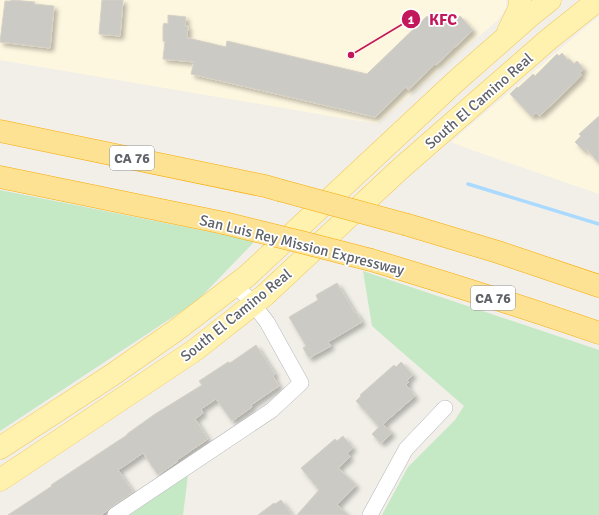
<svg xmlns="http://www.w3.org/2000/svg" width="599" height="515" viewBox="0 0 599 515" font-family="Signika,sans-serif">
	<defs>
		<filter id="shadow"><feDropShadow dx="3.5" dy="3.5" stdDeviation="2" flood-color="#0004"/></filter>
	</defs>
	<rect width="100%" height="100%" fill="#f1efe8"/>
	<!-- commercial -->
	<g fill="#fef7e0">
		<polygon points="0,0 506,0 506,8 498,20 377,124 0,60"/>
		<polygon points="599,16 599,194 469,149 451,142"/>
	</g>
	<!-- green -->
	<g fill="#c5e8c5">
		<polygon points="0,190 255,241 197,301 0,431"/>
		<polygon points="363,271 599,350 599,515 382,515 408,467 455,420 464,406 372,326"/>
		<polygon points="188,475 183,515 130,515"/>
	</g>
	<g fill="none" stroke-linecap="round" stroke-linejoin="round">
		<!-- stream -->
		<polyline stroke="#aadaff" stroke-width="3.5" points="468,184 599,224"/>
	</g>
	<!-- building -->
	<g fill="#cccac5" stroke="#d6d1c6" filter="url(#shadow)">
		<polygon points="12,0 35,2 34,4 54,6 50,48 0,42 5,1 11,1"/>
		<polygon points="102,0 123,0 120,36 99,34"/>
		<polygon points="168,15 186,17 185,26 188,26 187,37 188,37 188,38 226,47 227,41 367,74 427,16 436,24 444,16 452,24 460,16 473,30 436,65 435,64 408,90 406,87 375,117 191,74 194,62 163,59 165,41 163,41 163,26 164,23 168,24"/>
		<polygon points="562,53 568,60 569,59 574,64 577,61 584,69 580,73 582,75 548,108 539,116 536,113 532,117 510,94 517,87 518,88 533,74 535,76 557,54 559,56"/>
		<polygon points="599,116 599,163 586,149 584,151 575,142 581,136 579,134"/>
		<polygon points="337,283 355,313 356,312 362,322 328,342 331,346 309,358 303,348 306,346 289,317 318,300 316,295"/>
		<polygon points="256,345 275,374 273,376 279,386 251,405 252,407 232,421 216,399 201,409 203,413 195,419 208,439 177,460 178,461 158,475 143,453 127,464 118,470 133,492 110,508 105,512 101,515 8,515 52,486 51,485 127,435 127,434 155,414 202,385 199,381 228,362 230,363"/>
		<polygon points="401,362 413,375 407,380 409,382 406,385 415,396 383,424 392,433 381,443 372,434 379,427 356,401 361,396 360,395 394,365 396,367"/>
		<polygon points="343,436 353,448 347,453 350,457 338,468 356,485 337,505 348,515 297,515 319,490 301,468 335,439 337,441"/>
		<polygon points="281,500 292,515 258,515 274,503 275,504"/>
	</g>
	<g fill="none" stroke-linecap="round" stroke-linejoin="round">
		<defs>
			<g id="street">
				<polyline points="115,515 272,410 301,383 267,322 253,304 236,285"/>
				<polyline points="370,515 406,449 445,408"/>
			</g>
			<g id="primary">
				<polyline points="508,32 519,9 520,0"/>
				<polyline points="0,448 112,375 175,331 247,276 455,82 530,16 550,0"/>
				<polyline points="0,480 195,350 265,295 400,169 463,114 549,39 598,0"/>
			</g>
			<g id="highway">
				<polyline points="0,131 265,186 279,190"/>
				<polyline points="0,177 224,223"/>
				<polyline points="408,225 498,252 599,286"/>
				<path d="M371,260C447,283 524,307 599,333"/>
			</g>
		</defs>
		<!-- street casing -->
		<use href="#street" stroke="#b5b8bc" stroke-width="16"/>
		<!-- primary casing -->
		<use href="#primary" stroke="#f2c960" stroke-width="23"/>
		<!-- highway casing -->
		<use href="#highway" stroke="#f9ab00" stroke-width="23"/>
		<!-- street -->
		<use href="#street" stroke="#fff" stroke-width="15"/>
		<!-- primary -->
		<use href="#primary" stroke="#fff2af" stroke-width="22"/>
		<!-- highway -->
		<use href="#highway" stroke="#fde293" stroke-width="22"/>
		<defs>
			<g id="highway-bridge">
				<polyline points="279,190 408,225"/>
				<polyline points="224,223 305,243 371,260"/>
			</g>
		</defs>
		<!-- highway-bridge casing -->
		<use href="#highway-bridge" stroke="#f9ab00" stroke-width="23" stroke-linecap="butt"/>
		<!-- highway-bridge -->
		<use href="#highway-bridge" stroke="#fde293" stroke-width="22"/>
	</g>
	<g text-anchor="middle" stroke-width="3.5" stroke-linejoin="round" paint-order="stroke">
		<!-- shield labels -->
		<g fill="#fff" stroke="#8f9295" stroke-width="1">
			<rect x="110" y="146" width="44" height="24" rx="3"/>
			<rect x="471" y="286" width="44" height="24" rx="3"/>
		</g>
		<g font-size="14" font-weight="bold" fill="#5f6368">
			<text x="132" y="163">CA 76</text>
			<text x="493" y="303">CA 76</text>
		</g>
		<!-- street labels -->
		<g font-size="15" fill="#5f6368" stroke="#fff">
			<text transform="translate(479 101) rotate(-41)" y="5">South El Camino Real</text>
			<text transform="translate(302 245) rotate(14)" y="5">San Luis Rey Mission Expressway</text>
			<text transform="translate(236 315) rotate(-39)" y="5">South El Camino Real</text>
		</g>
	</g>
	<!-- callouts -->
	<path fill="none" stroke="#c2185b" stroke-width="1.5" d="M351 55L411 19"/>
	<g fill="#c2185b" stroke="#fff" stroke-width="1.5">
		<circle cx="351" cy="55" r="4"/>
		<circle cx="411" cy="19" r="10"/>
	</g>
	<g font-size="12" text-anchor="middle" font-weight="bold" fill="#fff">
		<text x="411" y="24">1</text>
	</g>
	<g font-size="16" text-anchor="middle" font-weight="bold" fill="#c2185b" stroke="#fff" stroke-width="3.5" stroke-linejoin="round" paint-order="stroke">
		<text x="443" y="25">KFC</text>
	</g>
</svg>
